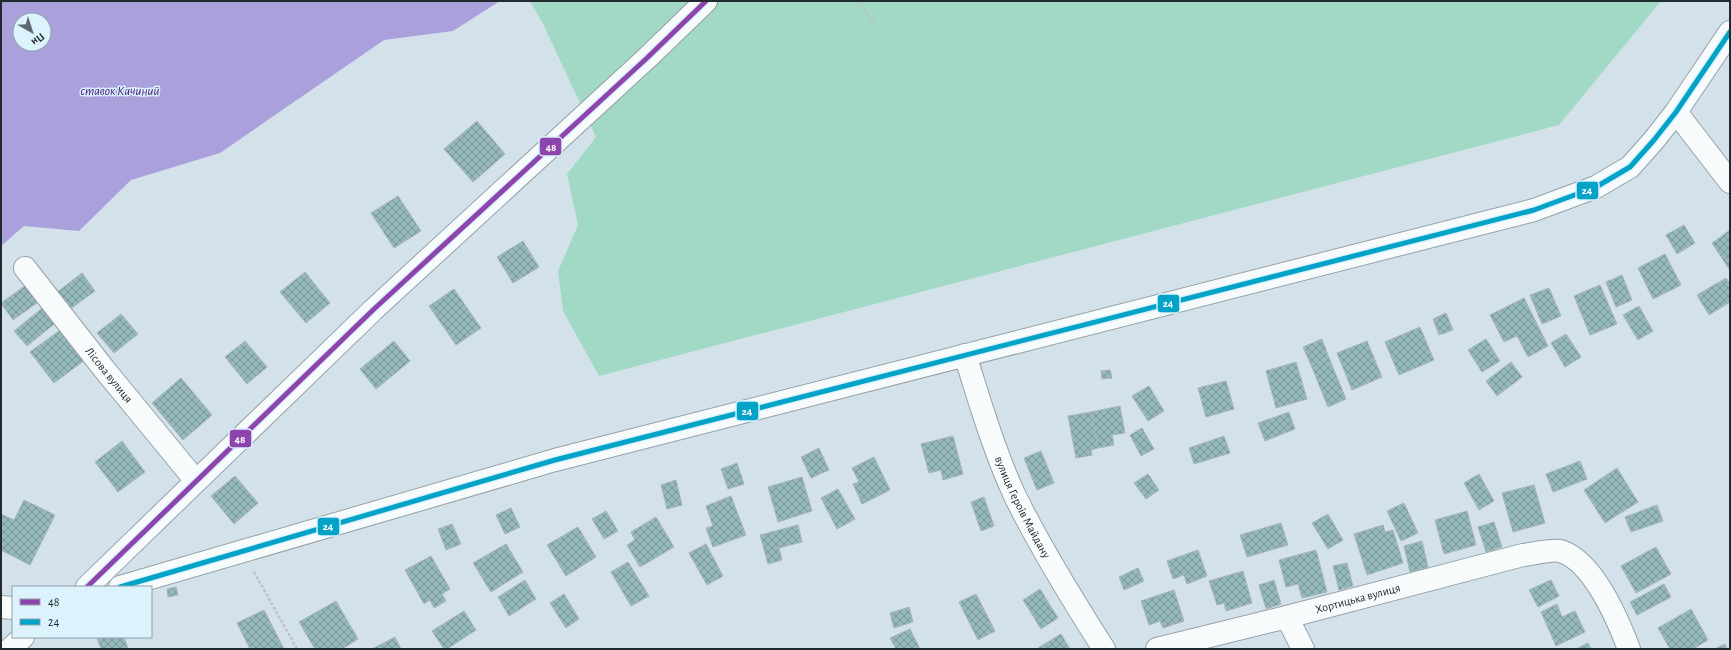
<svg xmlns="http://www.w3.org/2000/svg" width="1731" height="650" viewBox="0 0 1731 650" font-family="'Alegreya Sans',sans-serif">
	<defs>
		<pattern id="building-cross-hatch" width="8" height="8" patternUnits="userSpaceOnUse"><rect width="8" height="8" fill="#94b8bb"/><path d="M0 0l8 8M0 8l8-8" fill="none" stroke="#789698"/></pattern>
	</defs>
	<rect width="100%" height="100%" fill="#d3e2ea"/>
	<!-- green -->
	<polygon fill="#a2d9c5" points="530,1 1661,1 1559,125 599,376 563,311 558,271 578,225 567,174 596,137 543,24"/>
	<!-- water -->
	<path fill="#aaa0db" fill-rule="evenodd" d="M1,1H500L453,31L384,40L220,153L131,180L79,231L24,226L1,246ZM20,20H44V44H20Z"/>
	<!-- building -->
	<g fill="url(#building-cross-hatch)" stroke="#a9b5b9">
		<polygon points="477,121 505,154 473,182 444,149"/>
		<polygon points="398,196 421,231 394,248 371,213"/>
		<polygon points="1684,225 1695,243 1677,254 1666,235"/>
		<polygon points="1730,230 1730,268 1729,269 1712,243"/>
		<polygon points="523,241 539,267 513,283 497,257"/>
		<polygon points="1665,254 1681,285 1653,299 1638,268"/>
		<polygon points="305,272 330,303 306,323 280,292"/>
		<polygon points="82,273 95,291 69,310 56,293"/>
		<polygon points="1622,275 1632,300 1616,307 1606,282"/>
		<polygon points="1726,278 1730,284 1730,302 1709,315 1697,295"/>
		<polygon points="29,283 41,300 13,320 1,303"/>
		<polygon points="1600,285 1617,324 1590,335 1574,296"/>
		<polygon points="1549,288 1561,316 1542,324 1530,295"/>
		<polygon points="454,289 481,328 456,345 429,306"/>
		<polygon points="1524,298 1548,346 1528,357 1517,336 1504,342 1490,315"/>
		<polygon points="46,305 59,320 27,346 14,331"/>
		<polygon points="1639,306 1653,331 1638,340 1623,315"/>
		<polygon points="1446,313 1453,330 1439,335 1433,319"/>
		<polygon points="121,314 138,334 114,353 97,333"/>
		<polygon points="1420,327 1434,360 1399,375 1385,342"/>
		<polygon points="63,328 86,359 54,383 30,352"/>
		<polygon points="1566,334 1581,357 1565,367 1551,343"/>
		<polygon points="1322,339 1329,358 1311,365 1303,347"/>
		<polygon points="1486,339 1500,361 1482,372 1468,350"/>
		<polygon points="245,341 267,367 247,384 225,357"/>
		<polygon points="394,341 410,361 376,389 360,369"/>
		<polygon points="1367,341 1382,377 1352,390 1337,353"/>
		<polygon points="1329,358 1346,399 1328,407 1311,365"/>
		<polygon points="1296,362 1307,399 1276,408 1266,371"/>
		<polygon points="1511,362 1522,377 1497,396 1486,381"/>
		<polygon points="1110,370 1112,378 1102,379 1101,371"/>
		<polygon points="181,378 212,415 183,440 152,403"/>
		<polygon points="1226,381 1234,409 1206,417 1198,388"/>
		<polygon points="1149,386 1164,411 1148,421 1132,396"/>
		<polygon points="1120,406 1125,433 1112,435 1114,445 1098,448 1091,412"/>
		<polygon points="1091,412 1098,448 1091,450 1092,455 1076,458 1068,416"/>
		<polygon points="1289,412 1295,429 1265,441 1258,423"/>
		<polygon points="1142,428 1154,449 1141,456 1130,435"/>
		<polygon points="953,436 963,474 943,480 941,470 929,473 921,444"/>
		<polygon points="1224,436 1230,453 1194,464 1189,448"/>
		<polygon points="122,441 145,472 118,492 95,462"/>
		<polygon points="819,448 829,470 811,478 801,457"/>
		<polygon points="1041,451 1054,483 1037,490 1024,458"/>
		<polygon points="874,457 890,490 862,504 853,484 859,482 852,468"/>
		<polygon points="1580,461 1587,479 1553,492 1546,474"/>
		<polygon points="737,463 744,484 728,489 721,469"/>
		<polygon points="1617,468 1638,502 1605,523 1584,490"/>
		<polygon points="1148,474 1159,490 1146,499 1134,483"/>
		<polygon points="1479,474 1494,501 1479,510 1464,483"/>
		<polygon points="235,476 258,503 234,524 211,496"/>
		<polygon points="802,477 812,511 778,522 768,487"/>
		<polygon points="676,480 682,505 667,509 661,485"/>
		<polygon points="1534,485 1545,523 1513,532 1502,493"/>
		<polygon points="838,489 855,519 837,529 821,498"/>
		<polygon points="731,496 746,535 713,547 706,528 713,526 706,506"/>
		<polygon points="984,497 994,526 981,531 971,502"/>
		<polygon points="24,500 55,515 30,565 1,550 1,514 14,520"/>
		<polygon points="1404,503 1418,533 1401,541 1387,511"/>
		<polygon points="1657,505 1663,521 1631,532 1625,517"/>
		<polygon points="511,508 520,527 505,534 496,515"/>
		<polygon points="606,511 618,531 604,539 592,519"/>
		<polygon points="1467,511 1476,545 1444,554 1435,520"/>
		<polygon points="1328,514 1343,540 1328,549 1312,523"/>
		<polygon points="656,517 674,547 640,567 627,545 635,540 631,532"/>
		<polygon points="1494,522 1502,547 1486,552 1478,527"/>
		<polygon points="1281,523 1288,545 1247,557 1240,535"/>
		<polygon points="452,524 461,544 446,550 438,529"/>
		<polygon points="798,525 802,542 779,548 782,560 768,564 760,535"/>
		<polygon points="1383,525 1385,532 1393,530 1403,563 1367,575 1354,534"/>
		<polygon points="578,527 596,557 566,576 547,545"/>
		<polygon points="1422,541 1428,567 1410,572 1404,546"/>
		<polygon points="506,544 523,572 491,592 473,563"/>
		<polygon points="706,544 723,576 707,585 689,553"/>
		<polygon points="1656,547 1671,574 1636,593 1621,566"/>
		<polygon points="1198,550 1207,576 1187,584 1184,575 1173,579 1167,561"/>
		<polygon points="1316,550 1327,592 1302,598 1298,584 1286,587 1279,560"/>
		<polygon points="431,556 450,589 442,594 446,601 434,608 430,600 424,604 405,570"/>
		<polygon points="628,562 649,596 631,606 611,572"/>
		<polygon points="1347,563 1353,586 1339,590 1333,566"/>
		<polygon points="1138,568 1144,581 1124,590 1119,577"/>
		<polygon points="1243,571 1252,603 1226,611 1224,603 1217,605 1209,581"/>
		<polygon points="525,580 536,599 509,616 498,597"/>
		<polygon points="1274,580 1281,604 1266,609 1259,585"/>
		<polygon points="1551,580 1559,596 1538,607 1529,590"/>
		<polygon points="1664,584 1671,597 1637,615 1630,602"/>
		<polygon points="176,587 178,595 168,597 167,589"/>
		<polygon points="1040,589 1058,618 1041,629 1023,600"/>
		<polygon points="1174,590 1184,621 1163,628 1160,621 1149,625 1141,601"/>
		<polygon points="564,594 579,619 566,628 550,603"/>
		<polygon points="976,594 995,631 978,640 959,602"/>
		<polygon points="336,601 358,639 342,649 315,649 299,622"/>
		<polygon points="1557,604 1562,617 1575,611 1585,632 1556,646 1541,612"/>
		<polygon points="909,607 913,622 894,628 890,613"/>
		<polygon points="1691,609 1708,640 1693,649 1670,649 1658,628"/>
		<polygon points="264,610 284,649 250,649 237,623"/>
		<polygon points="464,611 476,630 447,649 444,649 432,631"/>
		<polygon points="910,629 920,649 896,649 890,638"/>
		<polygon points="1061,634 1070,649 1039,649 1038,648"/>
		<polygon points="100,637 124,637 128,649 101,649 97,638"/>
		<polygon points="395,637 401,649 372,649"/>
		<polygon points="1588,643 1591,649 1576,649"/>
		<polygon points="1725,644 1727,649 1715,649"/>
	</g>
	<g fill="none" stroke-linecap="round" stroke-linejoin="round">
		<defs>
			<g id="minor">
				<polyline points="1676,112 1730,182"/>
				<path id="s1" d="M25,268L104,369L196,481"/>
				<path id="s2" d="M965,355C980,402 994,451 1015,496C1041,549 1072,599 1104,649"/>
				<polyline points="87,587 373,310 647,58 706,1"/>
				<polyline points="1287,617 1303,649"/>
				<path id="s3" d="M1157,649L1287,617L1523,555C1532,554 1552,549 1560,551C1593,560 1618,620 1629,649"/>
			</g>
			<g id="tertiary">
				<polyline points="120,587 555,460 1534,210 1596,187 1630,167 1654,140 1676,112 1730,32"/>
				<polyline points="1,607 13,608"/>
				<polyline points="10,649 23,637"/>
			</g>
		</defs>
		<!-- minor casing -->
		<use href="#minor" stroke="#95a1a7" stroke-width="24"/>
		<!-- tertiary casing -->
		<use href="#tertiary" stroke="#95a1a7" stroke-width="24"/>
		<!-- path -->
		<g stroke="#bbc1c4" stroke-width="2.5" stroke-dasharray="3 2" stroke-linecap="butt">
			<polyline points="858,1 875,25"/>
			<polyline points="254,572 297,649"/>
		</g>
		<!-- minor -->
		<use href="#minor" stroke="#f8fbfc" stroke-width="22"/>
		<!-- tertiary -->
		<use href="#tertiary" stroke="#f8fbfc" stroke-width="22"/>
		<defs>
			<polyline id="bus-1" points="87,587 373,310 647,58 706,1"/>
			<polyline id="bus-2" points="120,587 555,460 1534,210 1596,187 1630,167 1654,140 1676,112 1730,32"/>
		</defs>
		<!-- bus-1 casing -->
		<use href="#bus-1" stroke="#dcf2fd" stroke-width="8"/>
		<!-- bus-2 casing -->
		<use href="#bus-2" stroke="#dcf2fd" stroke-width="8"/>
		<!-- bus-1 -->
		<use href="#bus-1" stroke="#8e44ad" stroke-width="5"/>
		<!-- bus-2 -->
		<use href="#bus-2" stroke="#02a3c6" stroke-width="5"/>
	</g>
	<g text-anchor="middle" stroke-width="3" stroke-linejoin="round" paint-order="stroke">
		<!-- street labels -->
		<g font-size="12" fill="#202a2f" stroke="#dcf2fd">
			<text dy="4" stroke="none"><textPath href="#s1" startOffset="136">Лісова вулиця</textPath></text>
			<text dy="4" stroke="none"><textPath href="#s2" startOffset="163">вулиця Героїв Майдану</textPath></text>
			<text dy="4" stroke="none"><textPath href="#s3" startOffset="207">Хортицька вулиця</textPath></text>
		</g>
		<!-- water labels -->
		<g font-size="13" font-style="italic" fill="#391072" stroke="#dcf2fd">
			<text x="120" y="95">ставок Качиний</text>
		</g>
	</g>
	<g stroke="#dcf2fd" stroke-width="1.5">
		<rect x="539" y="137" width="23" height="19" rx="4" fill="#8e44ad"/>
		<rect x="1576" y="181" width="23" height="19" rx="4" fill="#02a3c6"/>
		<rect x="1157" y="294" width="23" height="19" rx="4" fill="#02a3c6"/>
		<rect x="736" y="401" width="23" height="20" rx="4" fill="#02a3c6"/>
		<rect x="229" y="429" width="23" height="19" rx="4" fill="#8e44ad"/>
		<rect x="317" y="517" width="23" height="19" rx="4" fill="#02a3c6"/>
	</g>
	<g font-size="11" text-anchor="middle" font-weight="bold" fill="#fff">
		<text x="551" y="151">48</text>
		<text x="1587" y="194">24</text>
		<text x="1168" y="307">24</text>
		<text x="747" y="415">24</text>
		<text x="240" y="443">48</text>
		<text x="328" y="530">24</text>
	</g>
	<!-- border -->
	<rect width="1731" height="650" fill="none" stroke="#202a2f" stroke-width="4"/>
	<!-- legend -->
	<rect x="12" y="586" width="140" height="52" fill="#dcf2fd" stroke="#91a2ab"/>
	<rect x="20" y="599" width="20" height="6" fill="#8e44ad" stroke="#91a2ab"/>
	<text x="48" y="606" font-size="12" fill="#202a2f">48</text>
	<rect x="20" y="619" width="20" height="6" fill="#02a3c6" stroke="#91a2ab"/>
	<text x="48" y="626" font-size="12" fill="#202a2f">24</text>
	<!-- north arrow -->
	<g transform="translate(32 32) rotate(141)"><circle r="19" fill="#dcf2fd" stroke="#91a2ab"/>
	<path d="M0-3L7 15L0 10L-7 15Z" fill="#5f6a70"/>
	<text y="-6" font-size="11" font-weight="bold" text-anchor="middle" fill="#202a2f">Пн</text>
	</g>
</svg>
